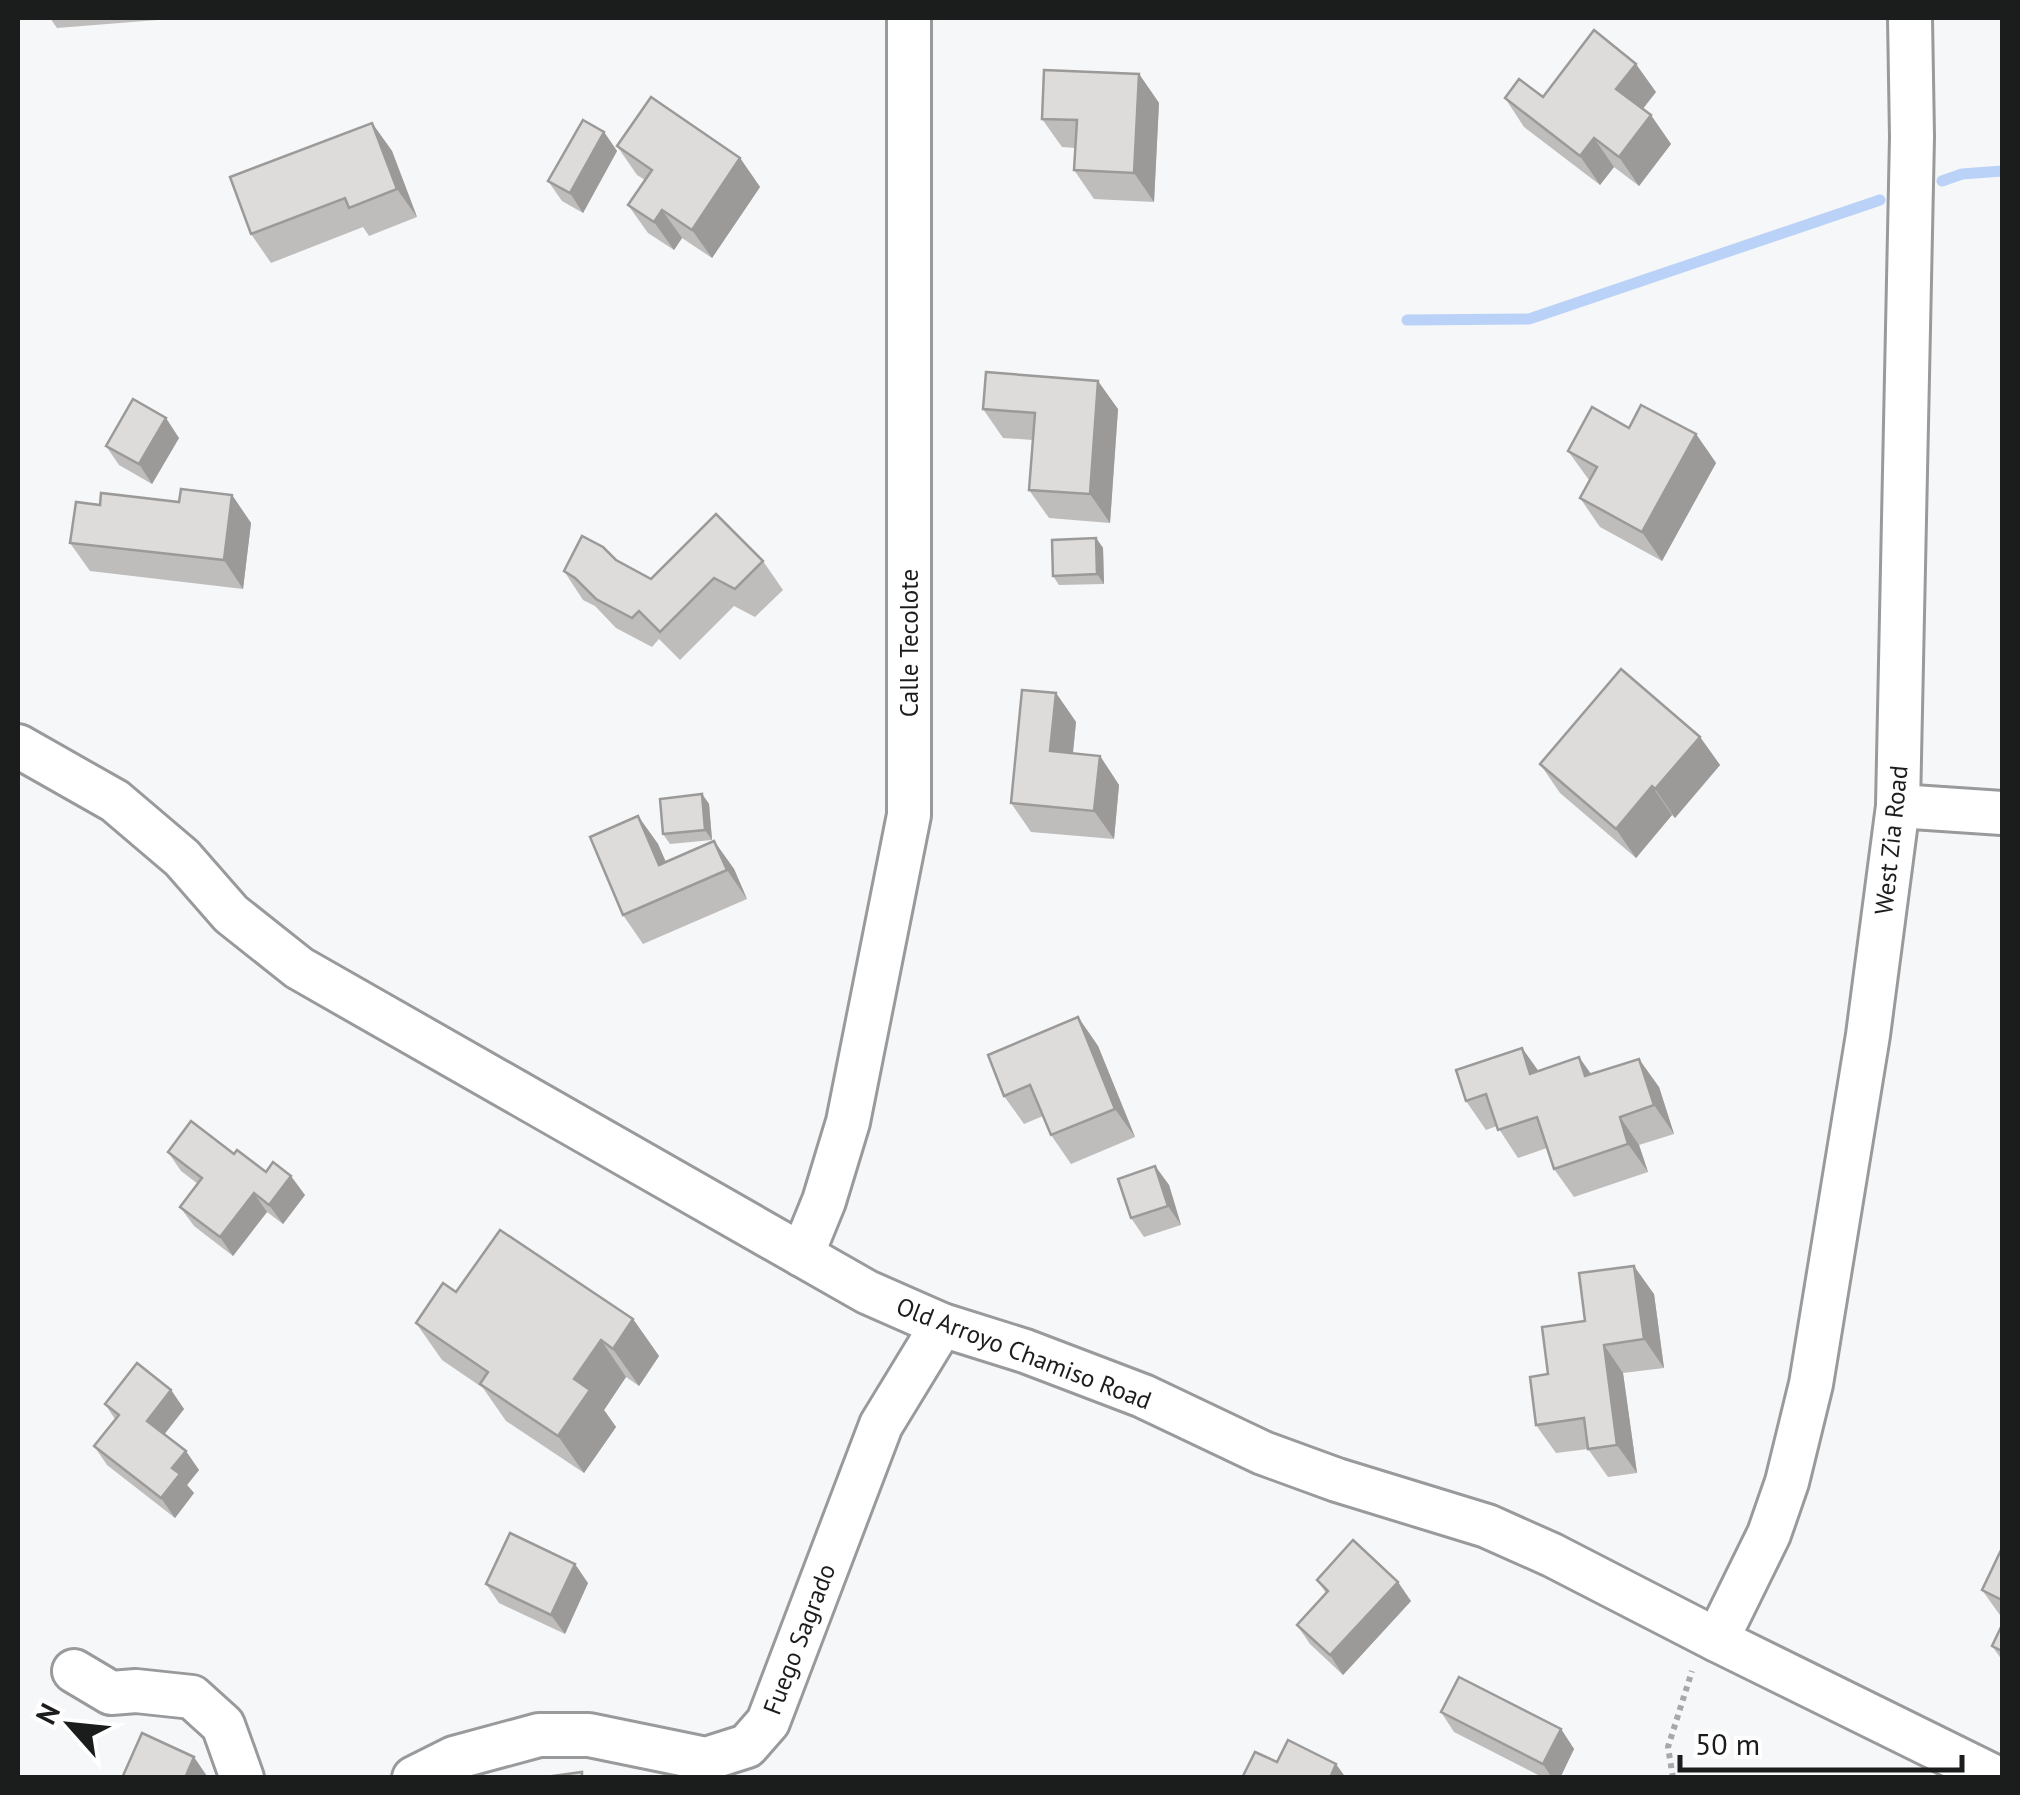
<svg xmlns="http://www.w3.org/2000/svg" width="2020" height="1795" viewBox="0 0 2020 1795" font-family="'PT Sans',sans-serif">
	<rect width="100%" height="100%" fill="#f5f7f9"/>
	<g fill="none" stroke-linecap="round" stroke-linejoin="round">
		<!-- stream -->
		<g stroke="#bad2f7" stroke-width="11">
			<polyline points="1942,181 1962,174 2002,171"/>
			<polyline points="1407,320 1529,319 1880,200"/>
		</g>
		<defs>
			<g id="street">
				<polyline points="18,746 115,801 182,858 231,914 299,968 867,1292 942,1325 1025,1351 1143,1396 1263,1453 1337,1480 1487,1526 1552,1555 1717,1640 1997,1778"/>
				<polyline points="1898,806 2002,813"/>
				<polyline points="802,1255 824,1201 848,1122 909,815 909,18"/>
				<polyline points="1717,1640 1769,1534 1787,1482 1811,1384 1868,1035 1898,806 1912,137 1910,18"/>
				<polyline points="74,1671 111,1693 136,1691 192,1697 223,1725 242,1778"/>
				<polyline points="414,1778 454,1758 539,1735 589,1735 706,1759 747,1746 768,1722 881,1425 942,1325"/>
			</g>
		</defs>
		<!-- street casing -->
		<use href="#street" stroke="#999a9c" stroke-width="48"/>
		<!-- path -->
		<polyline stroke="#a6a8a9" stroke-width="6" stroke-dasharray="5 5" stroke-linecap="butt" points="1673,1778 1668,1747 1692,1671"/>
		<!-- street -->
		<use href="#street" stroke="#fff" stroke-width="42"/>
	</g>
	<!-- wall -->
	<g fill="#bfbdbc">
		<polygon points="50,18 170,18 170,19 57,28"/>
		<polygon points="1139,74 1159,103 1154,202 1094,199 1074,170 1076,148 1062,147 1042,119"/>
		<polygon points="1656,92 1643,109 1671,144 1639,186 1614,167 1600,185 1524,127 1505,98"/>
		<polygon points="372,123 392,151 417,217 369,236 363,227 271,263 251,234"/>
		<polygon points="604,132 617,151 583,213 562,201 548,181"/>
		<polygon points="617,146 740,158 760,187 712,258 682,238 674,250 648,233 628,205 645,180 637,175"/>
		<polygon points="983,409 1118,409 1110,523 1049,518 1029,490 1033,440 1003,438"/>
		<polygon points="1629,428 1696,434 1716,463 1662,561 1600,527 1580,498 1589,480 1568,451"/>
		<polygon points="179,438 152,484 119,465 106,446"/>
		<polygon points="232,495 251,523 243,589 90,571 70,543 100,505 179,502"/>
		<polygon points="1096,538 1103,548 1104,584 1059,585 1053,576"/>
		<polygon points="763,561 783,590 755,617 734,606 680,660 659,639 652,647 616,628 595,606 583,600 564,571 651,579"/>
		<polygon points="1056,693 1076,722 1073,754 1100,756 1119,785 1114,839 1031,832 1011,803"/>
		<polygon points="1700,737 1720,765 1675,818 1672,815 1636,858 1560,793 1540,764"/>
		<polygon points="702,794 709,804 712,840 670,844 663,834"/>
		<polygon points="638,816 658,844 666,862 714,841 734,869 747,899 643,944 623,915"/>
		<polygon points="1078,1017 1098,1046 1135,1137 1071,1164 1051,1135 1043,1116 1024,1124 1004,1096"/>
		<polygon points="1522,1048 1538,1071 1591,1074 1659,1087 1674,1134 1639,1145 1648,1172 1574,1197 1554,1169 1547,1148 1518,1158 1497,1126 1486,1130 1466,1101"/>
		<polygon points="168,1152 234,1154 305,1195 283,1224 267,1212 233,1256 194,1226 180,1207 198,1184 181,1171"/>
		<polygon points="1155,1166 1169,1185 1181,1225 1144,1237 1131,1218"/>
		<polygon points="547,1262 633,1319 659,1356 639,1386 626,1377 604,1410 616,1427 584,1473 506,1421 483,1388 442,1360 416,1323 456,1292"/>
		<polygon points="1654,1294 1664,1368 1623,1373 1637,1473 1608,1477 1588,1449 1556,1453 1536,1425 1548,1374 1585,1321"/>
		<polygon points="171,1390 184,1409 164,1434 199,1470 187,1485 194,1493 175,1518 107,1465 94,1446 115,1419 105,1404"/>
		<polygon points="2002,1548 2002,1618 1982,1590"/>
		<polygon points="1317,1580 1411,1601 1343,1675 1310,1644 1297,1625 1326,1593"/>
		<polygon points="588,1583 565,1634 499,1603 486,1584"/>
		<polygon points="2002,1625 2002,1660 1992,1646"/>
		<polygon points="1441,1712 1561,1729 1574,1749 1560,1778 1544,1778 1454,1732"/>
	</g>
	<!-- shaded-wall -->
	<g fill="#9b9a99">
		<polygon points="1636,64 1656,92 1636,117 1616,89"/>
		<polygon points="1139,74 1159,103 1154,202 1134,173"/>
		<polygon points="1651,115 1671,144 1639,186 1619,157"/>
		<polygon points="372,123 392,151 417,217 397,189"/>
		<polygon points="604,132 617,151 583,213 570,193"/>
		<polygon points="1594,138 1614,167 1600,185 1580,156"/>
		<polygon points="740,158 760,187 712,258 692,230"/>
		<polygon points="662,210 682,238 674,250 654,222"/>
		<polygon points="1098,381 1118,409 1110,523 1090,494"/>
		<polygon points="166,418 179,438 152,484 139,464"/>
		<polygon points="1696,434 1716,463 1662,561 1642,532"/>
		<polygon points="232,495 251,523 243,589 224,560"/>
		<polygon points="1096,538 1103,548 1104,584 1097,574"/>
		<polygon points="1056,693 1076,722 1070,780 1050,751"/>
		<polygon points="1700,737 1720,765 1675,818 1655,789"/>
		<polygon points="1100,756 1119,785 1114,839 1094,811"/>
		<polygon points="1652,786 1672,815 1636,858 1616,829"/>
		<polygon points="702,794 709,804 712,840 705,830"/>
		<polygon points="638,816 658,844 679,893 659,865"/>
		<polygon points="714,841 734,869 747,899 727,870"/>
		<polygon points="1078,1017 1098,1046 1135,1137 1115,1109"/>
		<polygon points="1522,1048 1542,1076 1530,1074"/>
		<polygon points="1579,1057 1599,1085 1585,1076"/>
		<polygon points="1639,1059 1659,1087 1674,1134 1654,1105"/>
		<polygon points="1620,1117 1639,1145 1648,1172 1628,1144"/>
		<polygon points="1155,1166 1169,1185 1181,1225 1168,1206"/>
		<polygon points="291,1176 305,1195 283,1224 269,1205"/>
		<polygon points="254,1193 267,1212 233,1256 220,1237"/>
		<polygon points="1634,1266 1654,1294 1664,1368 1644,1339"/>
		<polygon points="633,1319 659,1356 639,1386 613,1349"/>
		<polygon points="601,1340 626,1377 604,1410 616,1427 584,1473 558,1436 574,1379"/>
		<polygon points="1604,1345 1623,1373 1637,1473 1617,1445"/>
		<polygon points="171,1390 184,1409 160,1440 147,1421"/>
		<polygon points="186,1451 199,1470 187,1485 194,1493 175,1518 161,1498 172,1468"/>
		<polygon points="575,1564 588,1583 565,1634 551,1615"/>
		<polygon points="1398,1582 1411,1601 1343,1675 1330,1655"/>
		<polygon points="1561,1729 1574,1749 1560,1778 1552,1778 1543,1764"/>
		<polygon points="194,1757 207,1776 207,1778 185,1778"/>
		<polygon points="1336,1764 1346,1778 1330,1778"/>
	</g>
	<!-- building -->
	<g fill="#dedcdb" stroke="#9b9a99" stroke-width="2.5">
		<polygon points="1594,30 1636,64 1616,89 1651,115 1619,157 1594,138 1580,156 1505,98 1519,79 1543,97"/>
		<polygon points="1044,70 1139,74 1134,173 1074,170 1077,120 1042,119"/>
		<polygon points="651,97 740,158 692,230 662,210 654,222 628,205 652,170 617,146"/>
		<polygon points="583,120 604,132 570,193 548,181"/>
		<polygon points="372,123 397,189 349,208 345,198 251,234 230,177"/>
		<polygon points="986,372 1098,381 1090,494 1029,490 1035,413 983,409"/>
		<polygon points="133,399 166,418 139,464 106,446"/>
		<polygon points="1641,405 1696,434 1642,532 1580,498 1597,467 1568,451 1592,407 1629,428"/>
		<polygon points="181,489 232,495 224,560 70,543 76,502 100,505 101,493 179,502"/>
		<polygon points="716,514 763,561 735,589 714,578 660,632 639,611 632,618 596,599 575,578 564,571 582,536 603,547 616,560 651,579"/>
		<polygon points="1096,538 1097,574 1053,576 1052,540"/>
		<polygon points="1621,669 1700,737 1655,789 1652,786 1616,829 1540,764"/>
		<polygon points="1022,690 1056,693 1050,751 1100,756 1094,811 1011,803"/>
		<polygon points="702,794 705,830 663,834 660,799"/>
		<polygon points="638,816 659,865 714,841 727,870 623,915 590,837"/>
		<polygon points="1078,1017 1115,1109 1051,1135 1030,1085 1004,1096 988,1055"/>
		<polygon points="1522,1048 1530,1074 1579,1057 1585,1076 1639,1059 1654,1105 1620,1117 1628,1144 1554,1169 1537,1117 1498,1130 1486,1094 1466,1101 1456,1070"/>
		<polygon points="191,1121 234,1154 237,1150 266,1172 273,1162 291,1176 269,1205 254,1193 220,1237 180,1207 202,1178 168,1152"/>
		<polygon points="1155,1166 1168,1206 1131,1218 1118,1179"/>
		<polygon points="500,1230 633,1319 613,1349 601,1340 574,1379 590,1390 558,1436 480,1384 488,1372 416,1323 443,1283 456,1292"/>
		<polygon points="1634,1266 1644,1339 1604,1345 1617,1445 1588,1449 1584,1418 1536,1425 1530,1377 1548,1374 1542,1327 1585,1321 1579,1273"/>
		<polygon points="137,1363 171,1390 147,1421 186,1451 172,1468 180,1474 161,1498 94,1446 119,1415 105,1404"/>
		<polygon points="510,1533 575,1564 551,1615 486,1584"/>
		<polygon points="1353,1540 1398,1582 1330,1655 1297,1625 1328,1591 1317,1580"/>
		<polygon points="2002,1548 2002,1600 1982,1590"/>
		<polygon points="2002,1625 2002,1651 1992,1646"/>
		<polygon points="1459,1677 1561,1729 1543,1764 1441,1712"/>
		<polygon points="142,1733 194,1757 185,1778 122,1778"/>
		<polygon points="1288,1740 1336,1764 1330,1778 1242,1778 1255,1752 1277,1762"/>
		<polygon points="582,1772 582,1778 538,1778"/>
	</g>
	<g text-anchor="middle" stroke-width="9" stroke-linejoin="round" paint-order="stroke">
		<!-- street labels -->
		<g font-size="25" fill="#1b1c1c" stroke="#fff">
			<text transform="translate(909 643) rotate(-90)" y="9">Calle Tecolote</text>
			<text transform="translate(1891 840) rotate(-84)" y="9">West Zia Road</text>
			<text transform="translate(1024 1353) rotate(21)" y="9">Old Arroyo Chamiso Road</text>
			<text transform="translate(799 1639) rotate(-69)" y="9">Fuego Sagrado</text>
		</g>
	</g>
	<!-- border -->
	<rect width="2020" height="1795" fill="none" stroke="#1b1c1c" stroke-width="40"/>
	<!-- north arrow -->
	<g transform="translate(70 1725) rotate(297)" stroke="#ffffff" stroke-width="8" paint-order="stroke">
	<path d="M0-8L18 38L0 25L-18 38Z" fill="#1b1c1c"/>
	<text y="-15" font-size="28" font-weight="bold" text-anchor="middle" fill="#1b1c1c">N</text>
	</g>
	<!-- scale -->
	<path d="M1680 1755v15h282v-15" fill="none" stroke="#1b1c1c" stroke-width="5"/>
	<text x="1695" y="1755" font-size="30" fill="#1b1c1c" stroke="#ffffff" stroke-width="8" paint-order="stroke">50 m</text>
</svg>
